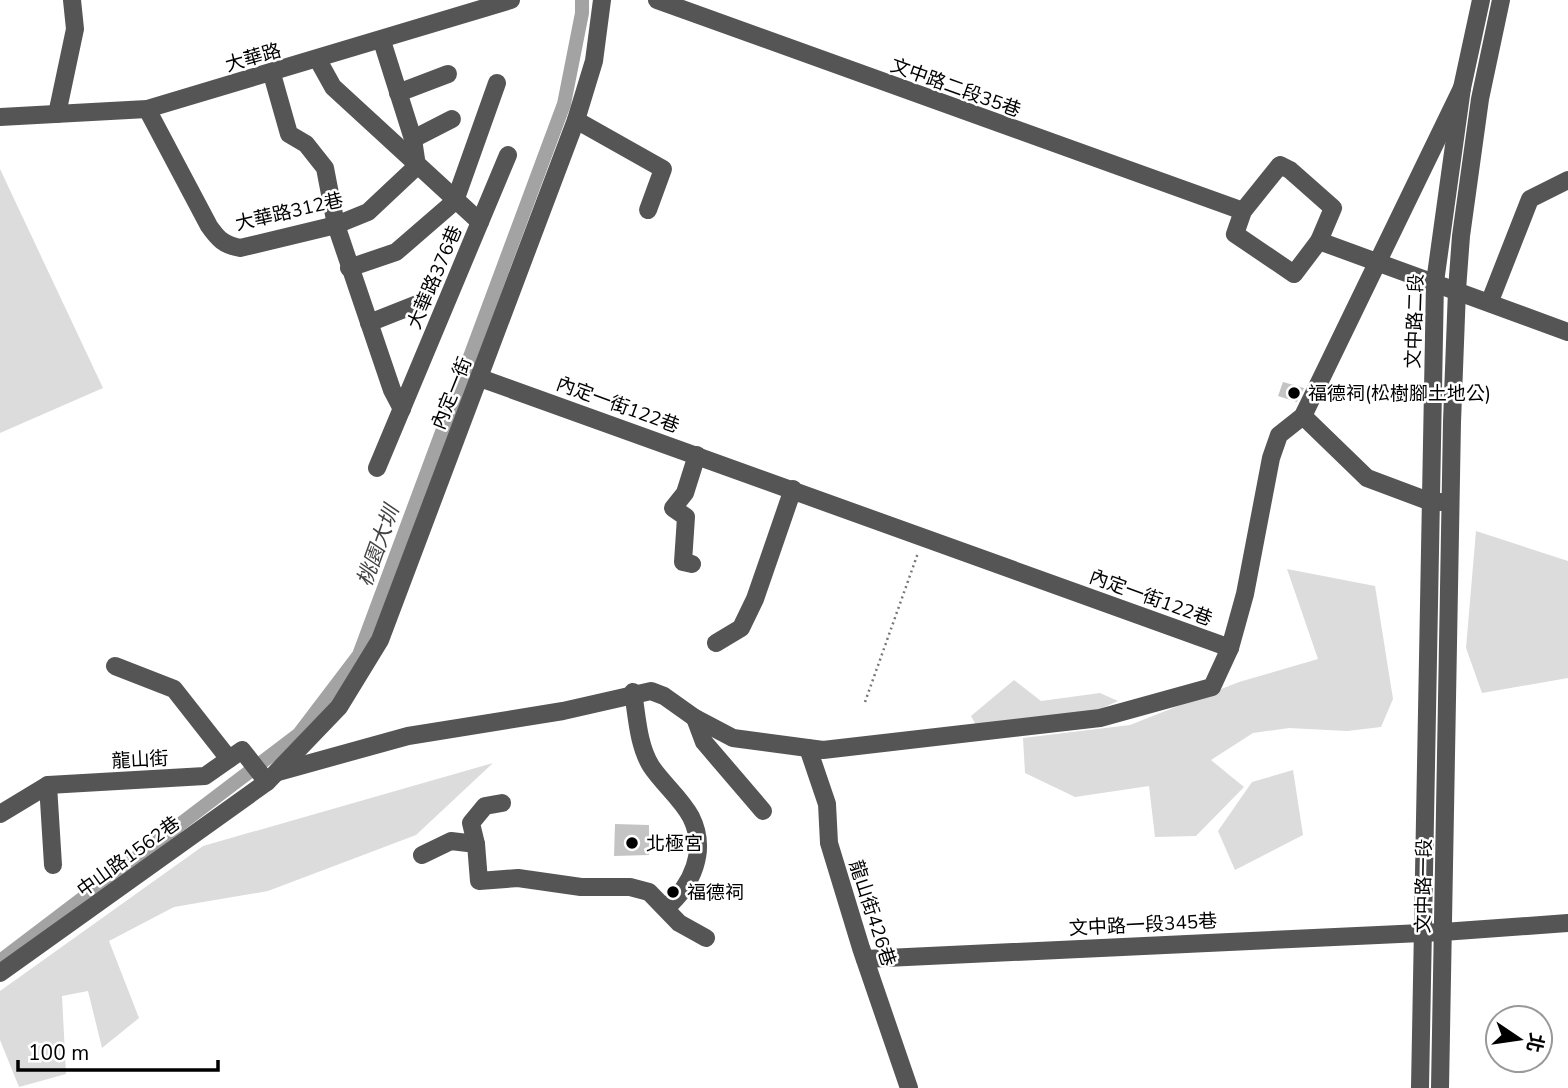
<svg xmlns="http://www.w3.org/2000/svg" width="1568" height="1088" viewBox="0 0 1568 1088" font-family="'Nunito Sans','Noto Sans TC',sans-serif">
	<rect width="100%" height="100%" fill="#fff"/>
	<!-- green -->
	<g fill="#dcdcdc">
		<polygon points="0,169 103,388 0,433"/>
		<polygon points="1476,531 1568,561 1568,678 1482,693 1466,648"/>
		<polygon points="1287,569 1375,586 1393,699 1381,727 1347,731 1289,728 1253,733 1211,760 1244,787 1196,836 1155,837 1149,786 1075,797 1025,773 1023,738 1130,725 1239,682 1318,659"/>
		<polygon points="1014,680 1041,701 1100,693 1118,701 1091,713 976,725 971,716"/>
		<polygon points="493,763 416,835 268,891 174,907 109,941 139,1018 102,1048 88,991 62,996 66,1074 19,1087 0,1040 0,991 203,846"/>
		<polygon points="1293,770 1303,835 1235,870 1218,831 1252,782"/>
	</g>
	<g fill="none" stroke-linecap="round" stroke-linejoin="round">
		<!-- canal -->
		<polyline stroke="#a3a3a3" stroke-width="14" points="0,961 299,734 359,655 564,104 582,13 582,0"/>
	</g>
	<!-- building -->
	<g fill="#c4c4c4">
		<polygon points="1283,382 1304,388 1297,402 1278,396"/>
		<polygon points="615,824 649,825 649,855 614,856"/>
	</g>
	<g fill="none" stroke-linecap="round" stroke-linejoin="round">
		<!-- path -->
		<polyline stroke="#777" stroke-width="2.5" stroke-dasharray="2 3.5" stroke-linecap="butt" points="865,702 918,553"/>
		<!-- minor -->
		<g stroke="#555" stroke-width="18">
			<polyline points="657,0 1243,211"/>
			<polyline points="382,41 413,139 417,166"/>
			<polyline points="318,60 333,87 480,222"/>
			<polyline points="272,74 289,134 306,144 325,168 336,225 392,390 402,409"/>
			<polyline points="398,93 448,74"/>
			<path d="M147,109L209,226C218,239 224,245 240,248L336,225L368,212L417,166"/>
			<polyline points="57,114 75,29 72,0"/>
			<polyline points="0,117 147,109 511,0"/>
			<polyline points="576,120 663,169 648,210"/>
			<polyline points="413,139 452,119"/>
			<polygon points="1280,165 1290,170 1333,208 1319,241 1294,274 1235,234 1243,211"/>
			<polyline points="1319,241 1568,332"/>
			<polyline points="349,268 396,252 455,201 497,83"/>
			<polyline points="1490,301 1530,199 1568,180"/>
			<polyline points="369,323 417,304"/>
			<polyline points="480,378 1230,648"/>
			<polyline points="1303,416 1367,478 1431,502 1442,502"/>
			<polyline points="377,468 508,155"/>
			<polyline points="692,564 683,562 686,517 673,508 685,493 697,455"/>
			<polyline points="716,643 741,628 755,599 793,489"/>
			<polyline points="115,666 174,689 229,759"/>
			<path d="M633,692C637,716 638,745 651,766C662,783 681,798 691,817C708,851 692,885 666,908"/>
			<polyline points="695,718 704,742 763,811"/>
			<polyline points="808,748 827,804 829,843 861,948 909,1088"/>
			<polyline points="278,772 408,736 563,711 651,691 664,696 695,718 733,738 823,750 1100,718 1212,687 1230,648 1245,594 1271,458 1279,435 1303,416 1462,88"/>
			<polyline points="48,785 53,865"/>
			<polyline points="0,814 48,785 205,776 242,750 267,782"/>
			<polyline points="476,844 471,823 485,806 502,803"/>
			<polyline points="422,855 451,841 476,844 479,881 518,878 581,887 630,887 649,892 679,923 706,938"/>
			<polyline points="865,959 1443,932 1568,923"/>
			<polyline points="0,973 267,782 339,707 380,640 576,120 594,61 602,0"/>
			<polyline points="1420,1088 1435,282 1462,88 1481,0"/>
			<polyline points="1440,1088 1452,422 1457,290 1461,236 1480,99 1501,0"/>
		</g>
	</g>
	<!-- markers -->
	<g fill="#000" stroke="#fff" stroke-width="2.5">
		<circle cx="1294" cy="393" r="7"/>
		<circle cx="632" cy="843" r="7"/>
		<circle cx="673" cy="892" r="7"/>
	</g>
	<g text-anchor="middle" stroke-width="5" stroke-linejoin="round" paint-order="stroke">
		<!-- street labels -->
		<g font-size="19" fill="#000" stroke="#fff">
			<text transform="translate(253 57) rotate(-16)" y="7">大華路</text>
			<text transform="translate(956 87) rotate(20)" y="7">文中路二段35巷</text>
			<text transform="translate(289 211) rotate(-13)" y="7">大華路312巷</text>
			<text transform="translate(434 277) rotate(-67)" y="7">大華路376巷</text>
			<text transform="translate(1414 321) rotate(-88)" y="7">文中路二段</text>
			<text transform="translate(451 393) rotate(-68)" y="7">內定一街</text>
			<text transform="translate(618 404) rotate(20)" y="7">內定一街122巷</text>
			<text transform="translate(1151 597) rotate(20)" y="7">內定一街122巷</text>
			<text transform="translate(140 759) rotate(-3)" y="7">龍山街</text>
			<text transform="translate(128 856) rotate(-36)" y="7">中山路1562巷</text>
			<text transform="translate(1423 886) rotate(-89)" y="7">文中路一段</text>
			<text transform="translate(873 913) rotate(72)" y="7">龍山街426巷</text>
			<text transform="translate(1143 924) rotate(-3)" y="7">文中路一段345巷</text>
		</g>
		<!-- poi labels -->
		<g font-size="19" fill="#000" stroke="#fff" text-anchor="start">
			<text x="1308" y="400">福德祠(松樹腳土地公)</text>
			<text x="646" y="850">北極宮</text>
			<text x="687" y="899">福德祠</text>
		</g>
		<!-- water labels -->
		<g font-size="21" font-style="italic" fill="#444" stroke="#fff">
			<text transform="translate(378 546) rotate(-70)" y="7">桃園大圳</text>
		</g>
	</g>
	<!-- north arrow -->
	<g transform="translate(1519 1039) rotate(103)"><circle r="33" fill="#ffffff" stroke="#999999" stroke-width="2"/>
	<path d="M0-5L12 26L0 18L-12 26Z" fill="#000000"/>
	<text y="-10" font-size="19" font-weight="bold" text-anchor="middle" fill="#000000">北</text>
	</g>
	<!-- scale -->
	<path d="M18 1060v10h200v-10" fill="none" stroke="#000000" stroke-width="3.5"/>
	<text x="28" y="1060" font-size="21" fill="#000000" stroke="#ffffff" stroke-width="5" paint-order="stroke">100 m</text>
</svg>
